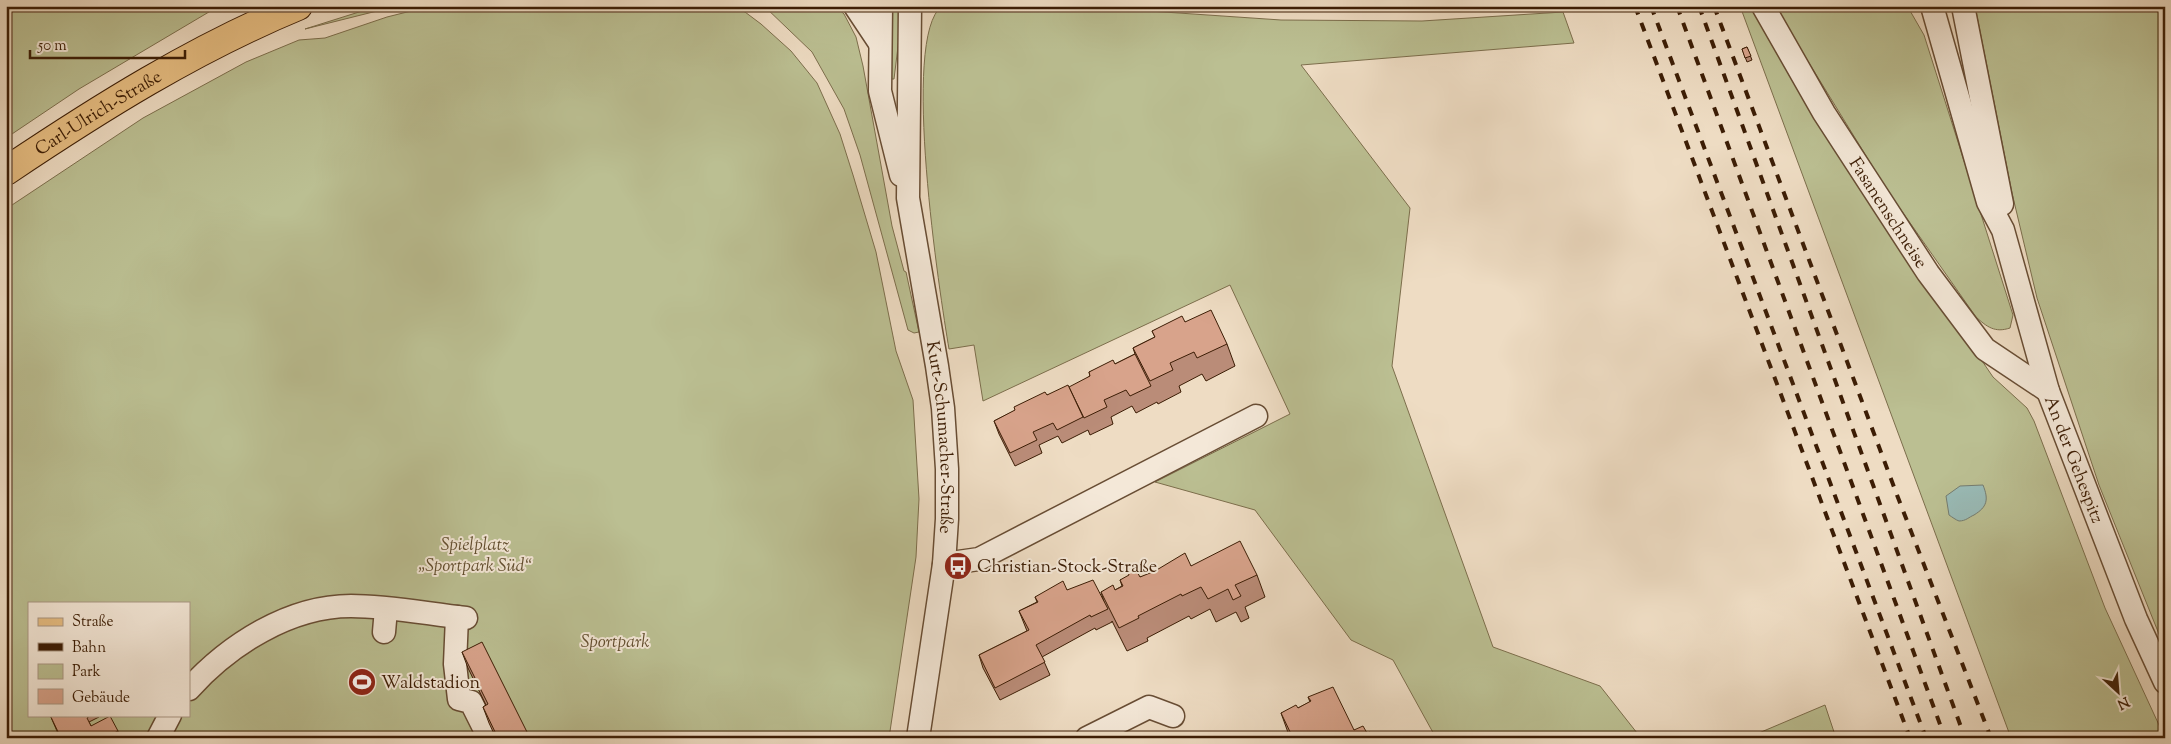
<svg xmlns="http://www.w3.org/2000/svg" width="2171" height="744" viewBox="0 0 2171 744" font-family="'Sorts Mill Goudy',serif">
	<rect width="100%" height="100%" fill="#eedcc3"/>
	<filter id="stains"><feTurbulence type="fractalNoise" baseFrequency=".004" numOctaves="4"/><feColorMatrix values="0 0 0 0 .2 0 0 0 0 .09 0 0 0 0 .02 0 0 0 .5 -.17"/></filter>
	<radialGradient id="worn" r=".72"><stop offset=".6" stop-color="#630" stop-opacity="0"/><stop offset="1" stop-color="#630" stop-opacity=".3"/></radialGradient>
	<!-- green -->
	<g fill="#bbbf92" stroke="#7c6e4c" fill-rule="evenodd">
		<polygon points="6,6 219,6 79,89 6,138"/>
		<polygon points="378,6 397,6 305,29"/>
		<path d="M431,6H729L745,12L761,24L791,51L817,83L840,134L853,175L876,252L896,351L913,400L919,499L916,557L889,738H6V209L143,118L246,62L299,40L325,38L387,17ZM29,603H189V715H29Z"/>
		<polygon points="764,6 835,6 844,14 856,37 863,66 892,226 904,271 906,272 919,332 914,333 908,330 860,155 844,109 812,52"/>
		<polygon points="891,6 903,6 894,79 890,79"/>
		<path d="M942,6H1076L1281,20L1422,21L1563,12L1574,43L1301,65L1410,208L1392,366L1493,647L1600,686L1641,738H1436L1393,660L1351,640L1255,510L1155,482L1290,414L1230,285L983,401L974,345L949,349C940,296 900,37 942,6Z"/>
		<polygon points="1740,6 1756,6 1959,327 1993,377 2027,408 2034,421 2105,608 2165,738 2011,738"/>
		<path d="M1774,6H1905L1909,9L1924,35L2013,315L2010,328C1995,333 1987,327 1976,317L1887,190Z"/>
		<polygon points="1975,6 2165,6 2165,649 2099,485 2037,298 2012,193"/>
		<polygon points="1825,705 1836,738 1747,738"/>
	</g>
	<!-- water -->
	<path fill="#99bbb7" stroke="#747c70" d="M1983,485C1989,500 1987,507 1974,515C1969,517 1966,521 1959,521C1956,520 1952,517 1949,515L1946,496L1960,486Z"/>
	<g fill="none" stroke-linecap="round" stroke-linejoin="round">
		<defs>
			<g id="minor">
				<polyline points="855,6 879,42"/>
				<polyline points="881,6 880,91 901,175"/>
				<path id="s1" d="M910,6L908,198L937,366L943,408L947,469V519L944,564L918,738"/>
				<path id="s2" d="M1763,6L1824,113L1928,273L1985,349L2048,391"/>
				<path id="s3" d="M1932,6L1988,202L2003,230L2048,391L2136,619L2165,682"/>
				<polyline points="1963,6 2002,204"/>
				<polyline points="944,564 979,559 1256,416"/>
				<polyline points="457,617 455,664 459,699 471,702 489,738"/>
				<polyline points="384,632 386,609"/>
				<path d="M189,689C229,645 289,606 351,606C389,606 428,614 466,618"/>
				<polyline points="158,738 170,715"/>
				<polyline points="1087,738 1149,707 1173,716"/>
			</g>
			<g id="major">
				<path id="s4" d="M6,171C100,108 194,49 298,6"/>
			</g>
		</defs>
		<!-- minor casing -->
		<use href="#minor" stroke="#684d34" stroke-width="25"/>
		<!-- major casing -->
		<use href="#major" stroke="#3c1d05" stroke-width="30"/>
		<!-- minor -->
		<use href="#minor" stroke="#f4e8d8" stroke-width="22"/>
		<!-- major -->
		<use href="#major" stroke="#e7be82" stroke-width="28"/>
		<!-- rail -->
		<g stroke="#3c1d05" stroke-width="4" stroke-dasharray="9 9" stroke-linecap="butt">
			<polyline points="1635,6 1910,738"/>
			<polyline points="1651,6 1926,738"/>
			<polyline points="1677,6 1945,738"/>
			<polyline points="1699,6 1965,738"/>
			<polyline points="1714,6 1897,495 1991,738"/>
		</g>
	</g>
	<!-- wall -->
	<g fill="#ba8c78" stroke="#3c1d05">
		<polygon points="1747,47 1752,60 1747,62 1742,49"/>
		<polygon points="1185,322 1227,344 1235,366 1206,381 1202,374 1179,386 1181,392 1158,404 1157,402 1136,413 1132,406 1111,417 1113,424 1090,435 1088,430 1062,443 1058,436 1039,445 1042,453 1015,466 999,434 994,421 1047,395 1070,390 1090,376 1089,372 1115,364 1135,354 1133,348 1155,337 1152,331"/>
		<polygon points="1191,566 1257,575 1265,597 1245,607 1249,618 1241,622 1236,612 1216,622 1210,609 1191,619 1189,616 1147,638 1148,641 1127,651 1112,621 1112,622 1096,630 1095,628 1042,657 1050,675 1000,700 983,668 979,655 1027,631 1019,611 1037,602 1035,597 1067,590 1104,602 1101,592 1115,590 1122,586 1120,580 1140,577"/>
		<polygon points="462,652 530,738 496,738 489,723 483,707 486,705 468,668"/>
		<polygon points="1308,697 1354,730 1367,733 1372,738 1290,738 1281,713 1298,708 1310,702"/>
		<polygon points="50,715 98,715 99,717 89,722 91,726 118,731 119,736 115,738 60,738"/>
	</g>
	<!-- building -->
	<g fill="#d8a38b" stroke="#3c1d05">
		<polygon points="1747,47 1751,56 1745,58 1742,49"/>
		<polygon points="1211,310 1227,344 1197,358 1194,352 1170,363 1173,370 1150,381 1133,348 1155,337 1152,331 1182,316 1185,322"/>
		<polygon points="1135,354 1151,386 1130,396 1126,390 1104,400 1107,407 1084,418 1069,387 1090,376 1089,372 1113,360 1115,364"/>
		<polygon points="1068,385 1083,417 1057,430 1053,423 1033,432 1037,440 1010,453 994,421 1015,410 1014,407 1045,392 1047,395"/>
		<polygon points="1240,541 1257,575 1235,585 1241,596 1233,600 1228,589 1208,599 1201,587 1182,596 1181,594 1138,616 1139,618 1119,628 1101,592 1113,585 1115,590 1123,586 1120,580 1129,575 1128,572 1135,568 1140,577 1155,571 1185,553 1191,566"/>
		<polygon points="1093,580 1108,609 1091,617 1090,615 1036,645 1045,662 995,688 979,655 1029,630 1019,611 1038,602 1035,597 1063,581 1067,590"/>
		<polygon points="482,642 530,738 498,738 483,707 488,704 462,652"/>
		<polygon points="1333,687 1354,730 1363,726 1367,733 1370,732 1372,738 1293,738 1281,713 1296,705 1298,708 1311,701 1308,697"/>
		<polygon points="50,715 91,715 87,718 91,726 110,716 118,731 104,738 61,738"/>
	</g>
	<!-- icons -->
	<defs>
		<symbol id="bus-disc" viewBox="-11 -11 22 22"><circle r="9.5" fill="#8f2418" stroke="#f4e8d8"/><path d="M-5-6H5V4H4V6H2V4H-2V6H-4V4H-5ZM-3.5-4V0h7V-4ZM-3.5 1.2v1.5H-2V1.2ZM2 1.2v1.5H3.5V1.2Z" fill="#fff"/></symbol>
		<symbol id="stadium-disc" viewBox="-11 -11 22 22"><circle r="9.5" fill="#8f2418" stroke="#f4e8d8"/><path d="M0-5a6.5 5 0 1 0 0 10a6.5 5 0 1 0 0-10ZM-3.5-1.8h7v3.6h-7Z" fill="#fff"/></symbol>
	</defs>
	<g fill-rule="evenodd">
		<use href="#bus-disc" x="942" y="550" width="32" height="32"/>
		<use href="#stadium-disc" x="346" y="666" width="32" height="32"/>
	</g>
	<g text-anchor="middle" stroke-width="4" stroke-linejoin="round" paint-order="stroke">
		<!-- street labels -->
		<g font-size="18" fill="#3c1d05" stroke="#f4e8d8">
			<text dy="6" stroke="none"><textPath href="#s4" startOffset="109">Carl-Ulrich-Straße</textPath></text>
			<text dy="6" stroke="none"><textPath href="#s2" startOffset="242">Fasanenschneise</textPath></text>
			<text dy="6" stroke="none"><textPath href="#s1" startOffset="434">Kurt-Schumacher-Straße</textPath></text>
			<text dy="6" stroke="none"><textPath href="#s3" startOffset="476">An der Gehespitz</textPath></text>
		</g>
		<!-- park labels -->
		<g font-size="18" font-style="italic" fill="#624e2f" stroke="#f4e8d8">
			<text x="475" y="550">Spielplatz<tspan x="475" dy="21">„Sportpark Süd“</tspan></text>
			<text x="615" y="647">Sportpark</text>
		</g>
		<!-- poi labels -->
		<g font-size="18" fill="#3c1d05" stroke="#f4e8d8" text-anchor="start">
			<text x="977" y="572">Christian-Stock-Straße</text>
			<text x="381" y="688">Waldstadion</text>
		</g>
	</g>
	<!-- margin -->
	<rect width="2171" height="744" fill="none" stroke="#eedcc3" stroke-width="25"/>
	<rect x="8" y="8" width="2156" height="729" fill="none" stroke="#3c1d05" stroke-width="2.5"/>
	<rect x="12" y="12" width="2146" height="719" fill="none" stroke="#3c1d05"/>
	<!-- legend -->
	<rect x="28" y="602" width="162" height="115" fill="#f4e8d8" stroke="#aa9784"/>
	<rect x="38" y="618" width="25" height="8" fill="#e7be82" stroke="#aa9784"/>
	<text x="72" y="626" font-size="15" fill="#3c1d05">Straße</text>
	<rect x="38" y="643" width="25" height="8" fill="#3c1d05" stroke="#aa9784"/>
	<text x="72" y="652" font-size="15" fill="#3c1d05">Bahn</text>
	<rect x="38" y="664" width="25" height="15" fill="#bbbf92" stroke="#aa9784"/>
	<text x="72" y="676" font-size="15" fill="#3c1d05">Park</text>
	<rect x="38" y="689" width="25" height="15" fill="#d8a38b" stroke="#aa9784"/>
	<text x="72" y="702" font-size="15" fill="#3c1d05">Gebäude</text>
	<!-- north arrow -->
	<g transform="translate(2118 692) rotate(154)" stroke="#f4e8d8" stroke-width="4" paint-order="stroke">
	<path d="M0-4L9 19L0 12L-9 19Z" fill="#3c1d05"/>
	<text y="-8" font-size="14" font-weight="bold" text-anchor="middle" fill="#3c1d05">N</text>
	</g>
	<!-- scale -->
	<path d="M30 50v8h155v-8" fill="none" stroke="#3c1d05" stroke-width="2.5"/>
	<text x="38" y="50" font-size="15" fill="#3c1d05" stroke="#f4e8d8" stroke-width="4" paint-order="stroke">50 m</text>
	<rect width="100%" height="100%" filter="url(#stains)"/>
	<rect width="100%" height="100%" fill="url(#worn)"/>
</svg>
